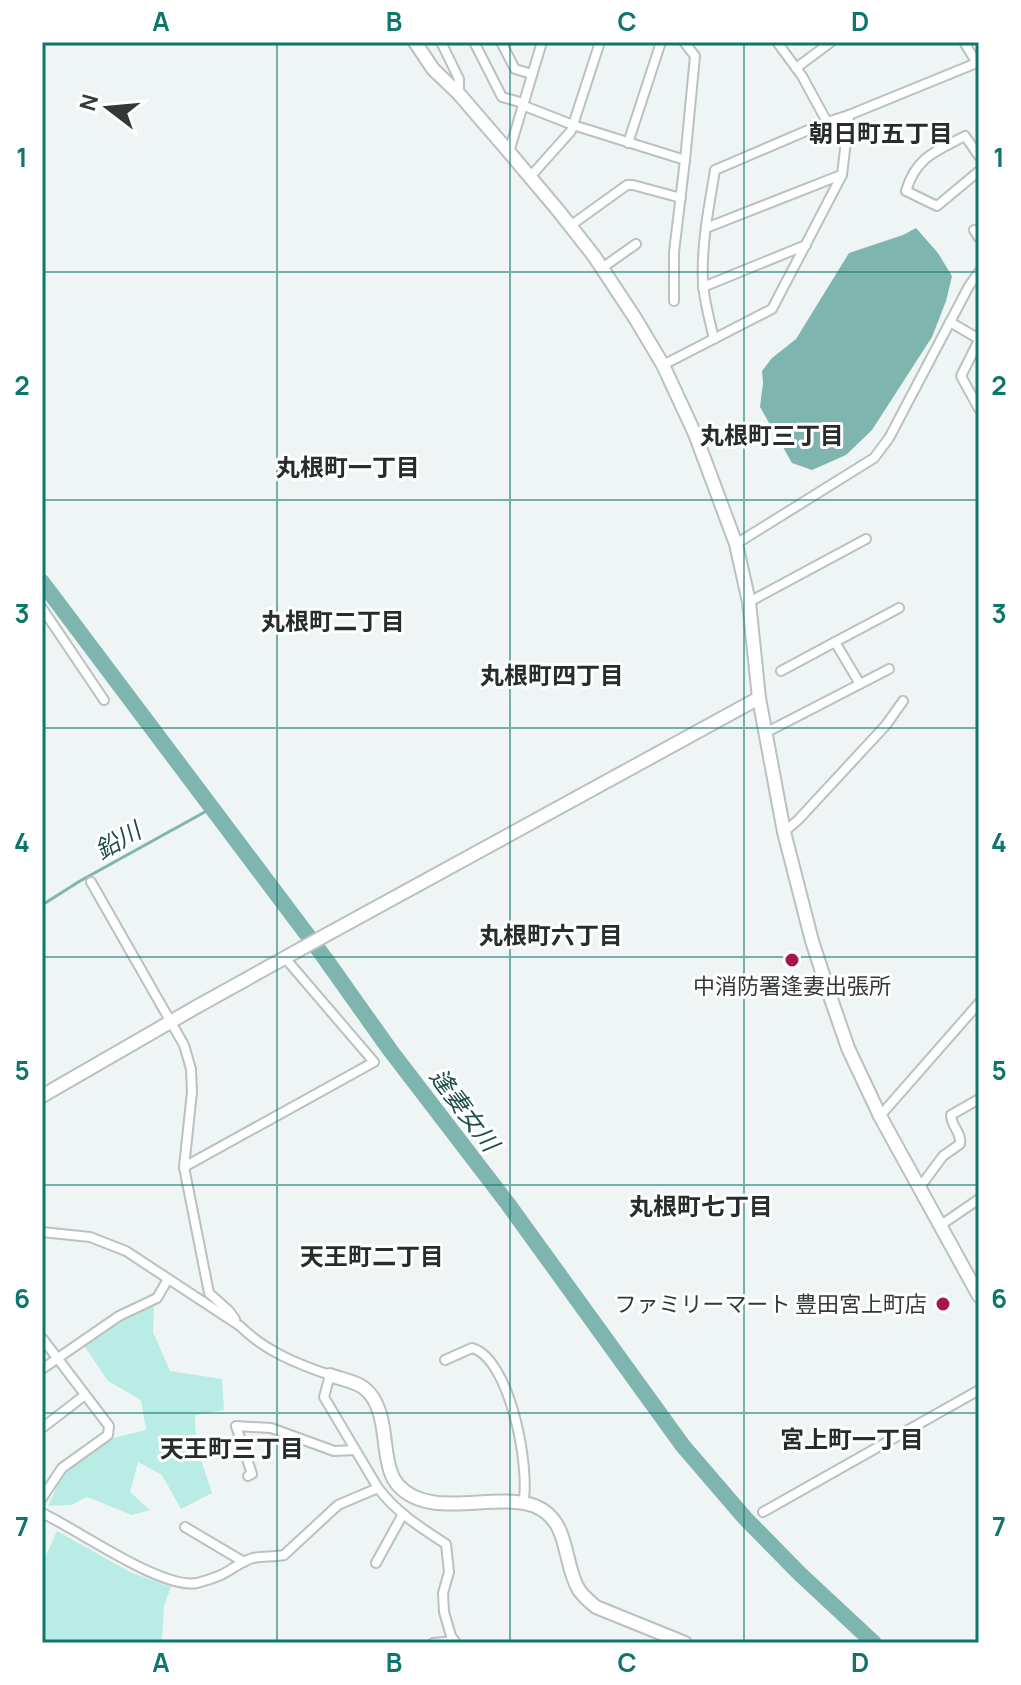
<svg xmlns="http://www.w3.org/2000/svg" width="1021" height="1685" viewBox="0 0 1021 1685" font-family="Manrope,'Noto Sans JP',sans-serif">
	<rect width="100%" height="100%" fill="#eef5f4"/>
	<!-- green -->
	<g fill="#b8ece5">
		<polygon points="154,1304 153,1332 170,1371 222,1379 224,1410 195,1415 196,1445 212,1493 181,1509 162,1475 138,1462 130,1492 150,1510 132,1515 87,1497 71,1505 48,1506 62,1475 110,1439 146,1430 141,1400 108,1381 83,1344 121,1317"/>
		<polygon points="57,1531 130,1572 171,1587 164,1606 162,1643 42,1643 42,1565"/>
	</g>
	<!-- water -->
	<polygon fill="#7fb5af" points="916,228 938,253 952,276 946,301 932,337 872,430 846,455 812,470 792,463 760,407 763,383 762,371 772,358 796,339 849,253 903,235"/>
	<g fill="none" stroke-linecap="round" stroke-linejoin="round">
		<!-- stream -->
		<polyline stroke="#7fb5af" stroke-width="3" points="42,905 80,881 212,808"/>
		<!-- river -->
		<polyline stroke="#7fb5af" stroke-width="16" points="42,582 324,957 390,1050 508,1204 683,1446 745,1518 800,1574 874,1643"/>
		<defs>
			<g id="street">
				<polyline points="441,42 459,79 459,93"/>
				<polyline points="474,42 502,97 523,103"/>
				<polyline points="501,42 515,69 532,74"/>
				<polyline points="777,42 802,76 827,122"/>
				<polyline points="964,42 978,65"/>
				<polyline points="796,68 831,42"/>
				<polyline points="522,105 573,125 685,160 695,56 684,42"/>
				<polyline points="628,143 661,42"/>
				<polyline points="509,152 542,42"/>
				<path d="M979,156L965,136C936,151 916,157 906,191L937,206L979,171"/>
				<polyline points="530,177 571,131 600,42"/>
				<polyline points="570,226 627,185 633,185 681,198"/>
				<polyline points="706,228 841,175"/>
				<polyline points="974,230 979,238"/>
				<polyline points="602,268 636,244"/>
				<polyline points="703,287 806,245"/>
				<polyline points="674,301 674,252 685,160"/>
				<polyline points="950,322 979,339"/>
				<path d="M714,339C710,321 704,301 703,283C701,245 709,207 715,170L827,122L849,115L979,62"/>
				<polyline points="979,340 961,376 979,409"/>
				<polyline points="663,365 772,309 842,175 849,115"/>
				<polyline points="736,544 874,458 889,438 969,286 979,272"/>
				<polyline points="749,602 866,539"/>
				<polyline points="42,608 104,700"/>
				<polyline points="781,671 835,642"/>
				<polyline points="860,684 889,669"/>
				<polyline points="767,732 860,684 835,642 899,608"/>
				<polyline points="784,832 798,820 886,725 903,701"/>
				<polyline points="91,882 184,1045 191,1069 192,1092 184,1167 209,1293 229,1311 235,1319"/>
				<polyline points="880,1116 979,1003"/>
				<polyline points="184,1167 374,1062 285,958"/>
				<path d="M920,1187L943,1156L960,1144C962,1133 951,1126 951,1115L979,1099"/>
				<polyline points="941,1225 979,1199"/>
				<path d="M42,1232L90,1237L126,1251L240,1326C265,1351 297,1364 330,1375L324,1397L378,1488C396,1512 421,1528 446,1544L449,1572L443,1593L444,1612L451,1636L456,1643"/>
				<polyline points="42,1338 109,1426 108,1435 62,1468 42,1498"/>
				<path d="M445,1360L472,1348C510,1358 531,1469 523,1504"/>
				<polyline points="42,1369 119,1316 157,1298 168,1279"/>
				<polyline points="42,1428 85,1395"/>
				<polyline points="248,1476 252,1474 236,1426 271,1428 334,1451 355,1450"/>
				<polyline points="763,1512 979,1390"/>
				<path d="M42,1513C77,1529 162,1590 197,1583C205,1581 214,1578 221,1575C232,1570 241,1561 253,1558C263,1556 273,1557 284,1555L338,1505L378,1488"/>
				<polyline points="185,1527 244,1562"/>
				<polyline points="376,1563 403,1514"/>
				<polyline points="433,1643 454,1641"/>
			</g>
			<g id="secondary">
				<polyline points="415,42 433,69 459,94 509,152 557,209 594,256 635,318 663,365 695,434 736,544 749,602 759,698 784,832 812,941 830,996 848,1048 880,1116 979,1296"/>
				<polyline points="42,1096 198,1006 326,935 759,698"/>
				<path d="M330,1375C340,1379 355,1381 364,1388C384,1404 383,1434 387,1457C389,1467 391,1477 398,1485C430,1521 495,1491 535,1506C571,1521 562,1562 579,1590C584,1597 590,1602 596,1607L685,1643"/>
			</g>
		</defs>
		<!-- street casing -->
		<use href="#street" stroke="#bac1c0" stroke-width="12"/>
		<!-- secondary casing -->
		<use href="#secondary" stroke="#bac1c0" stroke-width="16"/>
		<!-- street -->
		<use href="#street" stroke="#fff" stroke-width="8"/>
		<!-- secondary -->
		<use href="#secondary" stroke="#fff" stroke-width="12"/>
	</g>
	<!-- grid -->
	<path fill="none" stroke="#0f766e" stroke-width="2" stroke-opacity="0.55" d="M277,42V1643M510,42V1643M744,42V1643M42,272H979M42,500H979M42,728H979M42,957H979M42,1185H979M42,1413H979"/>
	<!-- markers -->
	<g fill="#a8154c" stroke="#fff" stroke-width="3">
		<circle cx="792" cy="960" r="8"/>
		<circle cx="943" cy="1304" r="8"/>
	</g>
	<g text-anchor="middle" stroke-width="6" stroke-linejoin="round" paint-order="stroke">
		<!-- poi labels -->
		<g font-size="22" fill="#353838" stroke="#fff">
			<text x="792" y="994">中消防署逢妻出張所</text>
			<text x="927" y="1312" text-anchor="end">ファミリーマート 豊田宮上町店</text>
		</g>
		<!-- neighbourhood labels -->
		<g font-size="24" font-weight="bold" fill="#272d2c" stroke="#fff">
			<text x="881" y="142">朝日町五丁目</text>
			<text x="772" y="444">丸根町三丁目</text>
			<text x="348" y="476">丸根町一丁目</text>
			<text x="333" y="630">丸根町二丁目</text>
			<text x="552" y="684">丸根町四丁目</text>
			<text x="551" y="944">丸根町六丁目</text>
			<text x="701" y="1215">丸根町七丁目</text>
			<text x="372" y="1265">天王町二丁目</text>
			<text x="852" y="1448">宮上町一丁目</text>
			<text x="232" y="1457">天王町三丁目</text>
		</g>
		<!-- water labels -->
		<g font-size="24" font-style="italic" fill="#1c4d48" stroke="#fff">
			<text transform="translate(118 841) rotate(-30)" y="8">鉛川</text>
			<text transform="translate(464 1110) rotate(53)" y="8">逢妻女川</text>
		</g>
	</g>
	<!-- border -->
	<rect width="1021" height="1685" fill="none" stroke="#ffffff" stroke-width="88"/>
	<!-- north arrow -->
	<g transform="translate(108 108) rotate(286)" stroke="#ffffff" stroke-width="6" paint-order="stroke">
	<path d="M0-6L14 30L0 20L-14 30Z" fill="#353838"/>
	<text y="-12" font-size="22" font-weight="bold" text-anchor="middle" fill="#353838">N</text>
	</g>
	<rect x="44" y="44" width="933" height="1597" fill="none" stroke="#0f766e" stroke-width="3"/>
	<g font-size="26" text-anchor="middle" font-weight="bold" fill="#0f766e">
		<text x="161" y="31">A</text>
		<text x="394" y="31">B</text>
		<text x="627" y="31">C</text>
		<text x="860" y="31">D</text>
		<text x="22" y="167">1</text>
		<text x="999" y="167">1</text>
		<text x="22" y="395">2</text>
		<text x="999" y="395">2</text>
		<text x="22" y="623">3</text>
		<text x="999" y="623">3</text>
		<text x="22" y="852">4</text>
		<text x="999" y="852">4</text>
		<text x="22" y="1080">5</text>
		<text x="999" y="1080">5</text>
		<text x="22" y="1308">6</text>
		<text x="999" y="1308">6</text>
		<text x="22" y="1536">7</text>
		<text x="999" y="1536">7</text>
		<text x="161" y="1672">A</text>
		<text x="394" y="1672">B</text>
		<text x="627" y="1672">C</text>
		<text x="860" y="1672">D</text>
	</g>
</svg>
